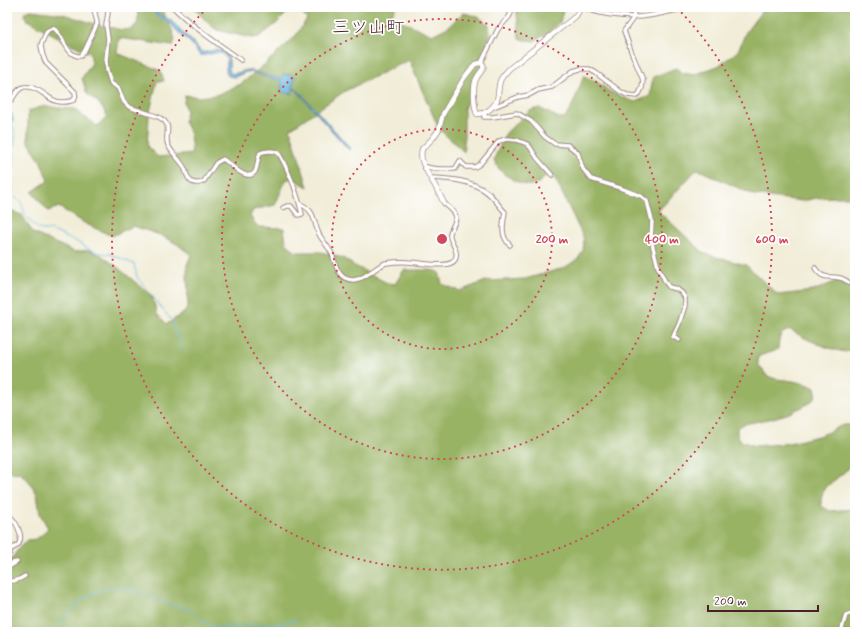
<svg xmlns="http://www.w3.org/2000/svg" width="862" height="639" viewBox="0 0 862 639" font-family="Mynerve,'Klee One',sans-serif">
	<rect width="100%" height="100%" fill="#fff"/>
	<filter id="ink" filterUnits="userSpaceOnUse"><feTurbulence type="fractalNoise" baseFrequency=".025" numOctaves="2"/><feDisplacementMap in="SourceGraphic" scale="8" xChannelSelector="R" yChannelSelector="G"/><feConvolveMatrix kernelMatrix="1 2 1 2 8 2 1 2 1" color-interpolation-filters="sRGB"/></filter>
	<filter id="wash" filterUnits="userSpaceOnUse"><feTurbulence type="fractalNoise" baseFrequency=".012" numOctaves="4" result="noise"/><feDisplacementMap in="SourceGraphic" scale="16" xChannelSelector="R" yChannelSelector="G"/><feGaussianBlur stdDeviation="0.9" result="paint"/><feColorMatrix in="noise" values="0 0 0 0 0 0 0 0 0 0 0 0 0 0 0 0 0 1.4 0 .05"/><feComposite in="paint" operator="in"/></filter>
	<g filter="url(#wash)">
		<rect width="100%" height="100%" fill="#f1edd8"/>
		<!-- forest -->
		<g fill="#99b365" stroke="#726948">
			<path d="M137,7H161L172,30L175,39L173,46L119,38L117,53L161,71L164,81H157L149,116L147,146L158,157L192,154L191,143L189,131L184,121L186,112L184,102L185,95L199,97L216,95L241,84L264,65L295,37L307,19L301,13L294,10L288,12L276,24L259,37L251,38L217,30L209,24L193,7H396L391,16L432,35L448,27L463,13C474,15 481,17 489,25L490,35L483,62L474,80L464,109V152L439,129L409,60L345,91L290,129L308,187L292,178L286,180L275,205L253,210L250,216L254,222L259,227L284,228L286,243L296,252H321L343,258L353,265L387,283L395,284L404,270H431L439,272L442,284L460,291L486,281L525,279L564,268L578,259L583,251L584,239L556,180L548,173C545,177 541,182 536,184C526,189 509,178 501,171C498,168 496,164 494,160L497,152L506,133L529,111L539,108L559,118H565C574,105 578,90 584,76L596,81L609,91L624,98L635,102L650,96L653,77L676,68L682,73L693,75L718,66L738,51L746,32L760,13L765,7H855V199L851,197H834L817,198L802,201L754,195L697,169L658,211L705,254L746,265L778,295L813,291L839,280L855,286V343L847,352C832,351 804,339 791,330C779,332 779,338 778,349C771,354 764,353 758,357V364L767,376L776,379L793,381L809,385L815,388L816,392L815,397L811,402L802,407L787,414L769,419L744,424L737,428V434L741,441L755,446L782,444L794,442L822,435L843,425H855V463L824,489L821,499V506L830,511L855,509V632H7V557L12,558L20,547L28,540L36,539L42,535L48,528L40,514L37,494L29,481L20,473L7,472V207L10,211L22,215L33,233L75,252L88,250L101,255L116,266L152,296L157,314L167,324L185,312L188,306L187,265L191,255L177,244L160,235L133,226L112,236L86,224L59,207L48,211L32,192L48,181L41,162L28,141V111L44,106L59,108L76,109L83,116L97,126L108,117L99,103L87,94L82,78L92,63L90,53L67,42L27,20L24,15L25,12L31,10L63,14L95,24L122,30L131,29L137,24L138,20Z"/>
			<polygon points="516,7 564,7 560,22 549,32 534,41 519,39 518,21"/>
		</g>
		<!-- water -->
		<path fill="#65b6e0" stroke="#586a86" d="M153,7H156L158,14L160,15L171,20L181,31L193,42L201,52C206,53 209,51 214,50C221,49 228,53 229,60C230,65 228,69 230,73C237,75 242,70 249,70L269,76L282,79L283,74L295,76L293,88L297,89L351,149L349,150L296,90L293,89L292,94L281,92L282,81L268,78L252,72H246L235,77L228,76C223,69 230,62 225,56C219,48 207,57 200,55L191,43L179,33L169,22L156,16Z"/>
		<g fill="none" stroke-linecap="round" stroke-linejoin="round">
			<!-- stream -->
			<g stroke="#65b6e0" stroke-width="1">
				<polyline points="12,124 15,134 14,162 11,171 13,193"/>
				<polyline points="14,197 21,201 25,215 34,225 40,230 50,230 60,234 67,238 74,240 89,249 100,253 110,254 134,264 137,277 172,321 176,335 180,343 181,350"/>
				<polyline points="199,617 204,622 214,627 234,627 256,624 275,624 298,620"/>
				<polyline points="216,628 222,632"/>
				<path d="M54,632C72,608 89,585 123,588C135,589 152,597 163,602C174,606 186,606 195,614"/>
			</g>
			<!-- river -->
			<polyline stroke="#65b6e0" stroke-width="7" points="7,113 9,115 10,120"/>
		</g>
	</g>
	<g filter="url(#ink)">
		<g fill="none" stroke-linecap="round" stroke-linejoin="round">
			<defs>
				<g id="minor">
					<path d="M106,7L108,13L106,25L108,39L106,61L107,70L111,83L118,88L124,102L129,107L156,116C176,124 163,134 168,145C172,154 181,160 185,169C187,174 187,179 192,182C196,184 201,183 204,181L216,163L223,159C230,163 247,183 255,172C258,166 257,159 260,153C265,151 273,150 278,153C280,155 282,159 283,161C292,178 298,196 302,214L298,215L291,206H287L283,208"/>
					<path d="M173,7C193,27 218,44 241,60"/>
					<path d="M582,7C597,14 621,17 637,17C652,17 669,11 684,9L686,8V7"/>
					<polyline points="481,63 498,29 509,17 514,7"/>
					<path d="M7,99L11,101C14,96 18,88 24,87C27,86 30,87 33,88C48,93 51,106 71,101C76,100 76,96 75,92L46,63L43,56L41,46L42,42L46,33L48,30L53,28C64,34 65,57 81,56L85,50L97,24C97,18 94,13 94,7"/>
					<polyline points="491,108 518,97 529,95 538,90 552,87 573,71 580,69 589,69 596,73 621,92 627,95 637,96 639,94 642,88 643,80 631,51 624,31 634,17 633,7"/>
					<polyline points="485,113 484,117 493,117 517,113 531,121 545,137 555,144 568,145 578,153 583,169 591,179 620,188 641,196 647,201 652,221 651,239 658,267 666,283 669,287 677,289 682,293 685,298 685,306 679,324 673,337 679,340"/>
					<path d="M424,166C434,170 445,169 455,169L460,161L466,167H475L480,164L499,141L507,139L517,140L527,144L530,147L537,158L552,175"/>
					<path d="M431,178C451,179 472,180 488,193C494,198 499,206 505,212C503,224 500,236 510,245"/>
					<path d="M300,204C316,210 313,223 320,236C324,242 329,248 332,254C335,262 337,274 345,278C361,286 373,267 386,263C393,262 401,261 408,262C418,262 454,271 456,257C458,250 452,244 450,237C448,229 459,222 455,214C453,210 447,206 444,203"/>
					<path d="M815,268C825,283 832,273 845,280C849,282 852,286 855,289"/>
					<path d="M7,514C15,519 25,536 18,545C16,547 12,548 10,550"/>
					<polyline points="7,550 10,550 10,553 7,554"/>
					<polyline points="7,564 17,562 7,568"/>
					<path d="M7,581C14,582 19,580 25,576"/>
					<polyline points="841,632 846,615 855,612"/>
				</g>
				<path id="tertiary" d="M444,203C440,195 436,187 431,179C426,169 419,161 422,149L433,138L439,129L443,114L464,78L475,64L481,63C483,64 484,66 483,69C480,73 476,77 475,82C473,89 474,108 477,114C482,114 485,113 489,110C502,99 496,94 500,81C502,76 506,72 510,68L576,16L581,7"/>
			</defs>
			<!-- minor casing -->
			<use href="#minor" stroke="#9e8682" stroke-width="5.5"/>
			<!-- tertiary casing -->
			<use href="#tertiary" stroke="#9e8682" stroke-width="6"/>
			<!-- minor -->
			<use href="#minor" stroke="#fff" stroke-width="3.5"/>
			<!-- tertiary -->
			<use href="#tertiary" stroke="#fff" stroke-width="4.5"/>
		</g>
	</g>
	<!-- distance rings -->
	<g fill="none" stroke="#d1495b" stroke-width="2" stroke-dasharray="2 4">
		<circle cx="442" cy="239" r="110"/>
		<circle cx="442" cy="239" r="220"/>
		<path d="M677 8A330 330 0 1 1 207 8"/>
	</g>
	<g text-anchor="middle" stroke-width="3.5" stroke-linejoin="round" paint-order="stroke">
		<!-- quarter labels -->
		<g font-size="18" fill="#4a1f2b" stroke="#fff">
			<text x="368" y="33">三ツ山町</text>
		</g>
	</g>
	<circle cx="442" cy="239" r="6" fill="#d1495b" stroke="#fff" stroke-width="2"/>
	<g font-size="12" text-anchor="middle" font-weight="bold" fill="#d1495b" stroke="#fff" stroke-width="3.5" stroke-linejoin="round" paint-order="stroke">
		<text x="552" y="243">200 m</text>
		<text x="662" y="243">400 m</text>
		<text x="772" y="243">600 m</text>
	</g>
	<!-- margin -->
	<rect width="862" height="639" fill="none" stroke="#fff" stroke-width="24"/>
	<!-- scale -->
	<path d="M708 605v6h110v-6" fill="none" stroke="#4a1f2b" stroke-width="2"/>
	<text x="714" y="605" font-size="12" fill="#4a1f2b" stroke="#ffffff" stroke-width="3" paint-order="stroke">200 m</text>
</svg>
